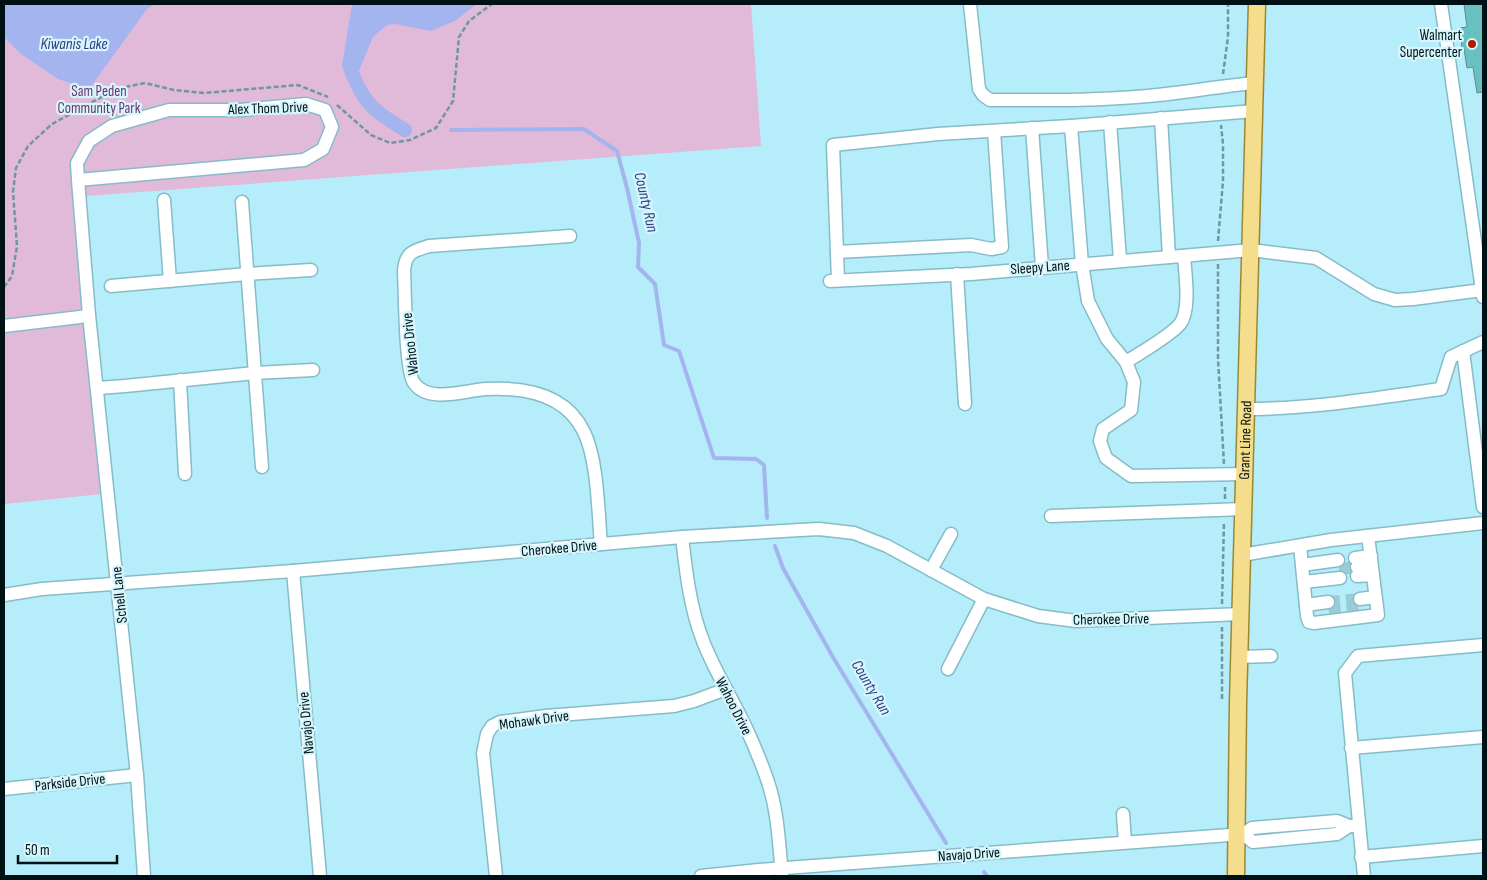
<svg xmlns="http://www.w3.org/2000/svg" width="1487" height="880" viewBox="0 0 1487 880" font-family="'Sofia Sans Condensed',sans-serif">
	<rect width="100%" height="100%" fill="#b5edfa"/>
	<!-- green -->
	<polygon fill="#e1bad9" points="4,4 751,4 761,146 72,197 102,494 4,504"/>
	<!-- water -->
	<g fill="#a4b4ef">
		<polygon points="4,4 155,4 147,9 89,89 58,79 21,54 4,37"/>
		<polygon points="352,4 477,4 455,21 431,31 395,24 387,25 373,37 358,73 348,82 342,66"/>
	</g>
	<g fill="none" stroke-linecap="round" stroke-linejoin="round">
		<!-- stream -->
		<g stroke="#a4b4ef" stroke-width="4">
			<polyline points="451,130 584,129 617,151 627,188 639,243 638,267 655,284 664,345 679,351 714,458 756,459 764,465 767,518"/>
			<polyline points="775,546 783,568 834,659 946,843"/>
			<polyline points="984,872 987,876"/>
		</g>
		<!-- canal -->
		<path stroke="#a4b4ef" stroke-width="14" d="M354,77C365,106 379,114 405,130"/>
	</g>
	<!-- building -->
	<polygon fill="#68c1bf" stroke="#578f8d" points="1464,4 1483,4 1483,92 1477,93 1473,67 1467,68 1464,49 1462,49 1460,28 1467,27"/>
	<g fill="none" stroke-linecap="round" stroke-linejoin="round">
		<!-- minor-tunnel -->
		<g stroke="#9accd8" stroke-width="12" stroke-dasharray="12 6" stroke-linecap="butt">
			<polyline points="1339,569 1357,567"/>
			<polyline points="1328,602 1360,599"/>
			<polyline points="1329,613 1361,609"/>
		</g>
		<defs>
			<g id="minor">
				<path d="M970,4L979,89L983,95L990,100C1043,100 1095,101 1148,96C1184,93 1219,86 1255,83"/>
				<polyline points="1441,4 1483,297"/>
				<polyline points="1161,118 1169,257"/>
				<polyline points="1110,122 1120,260"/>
				<polyline points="1071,126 1082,264 1088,301 1107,339 1126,362 1134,382 1131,410 1103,429 1100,441 1106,458 1131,476 1245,474"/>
				<polyline points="1032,128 1042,267"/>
				<polyline points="164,200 170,281"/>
				<polyline points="242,202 262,467"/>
				<path d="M570,236L429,246C413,251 406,252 404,270C405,290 405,371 414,383C429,404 466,390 486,389C524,387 566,394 584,432C598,461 598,512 601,544"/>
				<polyline points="837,252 971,245 991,249 1002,247 994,131"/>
				<polyline points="957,274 965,404"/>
				<polyline points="838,280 833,145 938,134 1071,126 1254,111"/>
				<polyline points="830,281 971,274 1251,250 1316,258 1374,294 1395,300 1413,299 1482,290"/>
				<polyline points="111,286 247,274 311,270"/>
				<polyline points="89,315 137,775 144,876"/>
				<polyline points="4,326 80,317 89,315 78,180 77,163 89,141 112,126 169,110 241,110 306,104 325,110 332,127 323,149 304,160 78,180"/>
				<polyline points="1463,351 1483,507"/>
				<path d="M1126,362C1140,353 1170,336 1180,324C1191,310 1185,273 1184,256"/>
				<polyline points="180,380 185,474"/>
				<polyline points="98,388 125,386 255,373 313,370"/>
				<path d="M1246,409C1312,409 1376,398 1441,389L1451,357L1483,342"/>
				<polyline points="1051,516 1244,509"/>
				<path d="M682,537C686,572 690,608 703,641C715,672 733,700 747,730C754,745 761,762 767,779C778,810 779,844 782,876"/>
				<polyline points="1300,546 1307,616 1309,622 1314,623 1378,615 1368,536"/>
				<polyline points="1242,555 1331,540 1483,523"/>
				<polyline points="1355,558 1371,556"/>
				<polyline points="1302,565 1338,560"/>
				<polyline points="1357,567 1371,565"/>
				<polyline points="931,570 951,534"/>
				<polyline points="293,571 320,876"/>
				<polyline points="1357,576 1373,575"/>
				<polyline points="1304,582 1340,578"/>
				<polyline points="4,595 42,589 293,571 682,537 800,530 819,529 854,533 887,546 984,599 1038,616 1076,621 1241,614"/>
				<polyline points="1360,599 1375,597"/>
				<polyline points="1306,605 1328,602"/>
				<polyline points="1239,657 1271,656"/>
				<polyline points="948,669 984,599"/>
				<polyline points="1351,748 1483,737"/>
				<polyline points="4,789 137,775"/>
				<polyline points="1123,814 1125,842"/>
				<polyline points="1243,834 1253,842 1337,834 1349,826 1354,826"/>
				<polyline points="1361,857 1483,846"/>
				<polyline points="496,876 483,753 487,734 492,726 500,722 546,716 674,706 694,701 726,689"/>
				<polyline points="701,876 759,870 1243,834 1252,828 1337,821 1349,826"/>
				<polyline points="1364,876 1345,673 1358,656 1483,645"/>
			</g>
			<g id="major">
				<path id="s1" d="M1236,876L1238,703L1257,4"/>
			</g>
		</defs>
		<!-- minor casing -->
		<use href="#minor" stroke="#86bcc8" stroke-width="15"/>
		<!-- major casing -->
		<use href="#major" stroke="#9a8832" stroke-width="19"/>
		<!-- path -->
		<g stroke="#6e97a0" stroke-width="2.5" stroke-dasharray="5 2.5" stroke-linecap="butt">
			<polyline points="1223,74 1228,37 1228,4"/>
			<polyline points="337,105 371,135 390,143 410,140 436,128 453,101 459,37 469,21 492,4"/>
			<polyline points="1218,241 1223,181 1223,144 1221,125"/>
			<polyline points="1218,264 1218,359 1224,464"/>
			<polyline points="4,287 12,276 17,246 13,192 16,168 28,146 52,124 116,89 145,83 174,90 204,93 298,85 328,97"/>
			<polyline points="1225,499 1225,487"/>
			<polyline points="1222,604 1224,522"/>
			<polyline points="1222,699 1222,627"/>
		</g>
		<!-- minor -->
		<use href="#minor" stroke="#fff" stroke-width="12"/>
		<!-- major -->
		<use href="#major" stroke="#f4de8d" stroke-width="16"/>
	</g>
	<!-- markers -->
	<circle fill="#ac1e00" stroke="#d6f6fe" stroke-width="2" cx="1472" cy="44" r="5"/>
	<g text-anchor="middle" stroke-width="4.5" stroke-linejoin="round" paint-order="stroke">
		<!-- poi labels -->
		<g font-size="15" fill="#001115" stroke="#d6f6fe" text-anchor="end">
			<text x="1462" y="40">Walmart<tspan x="1462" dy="17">Supercenter</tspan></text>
		</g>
		<!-- park labels -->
		<g font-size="15" fill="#723269" stroke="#d6f6fe">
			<text x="99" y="96">Sam Peden<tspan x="99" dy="17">Community Park</tspan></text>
		</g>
		<!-- street labels -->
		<g font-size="15" fill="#001115" stroke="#d6f6fe">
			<text transform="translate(268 108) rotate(-2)" y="5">Alex Thom Drive</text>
			<text transform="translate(1040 267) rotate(-4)" y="5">Sleepy Lane</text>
			<text transform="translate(410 344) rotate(-96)" y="5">Wahoo Drive</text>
			<text dy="5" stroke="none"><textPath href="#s1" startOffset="436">Grant Line Road</textPath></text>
			<text transform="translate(559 548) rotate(-5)" y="5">Cherokee Drive</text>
			<text transform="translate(119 595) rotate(-96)" y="5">Schell Lane</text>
			<text transform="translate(1111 619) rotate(-1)" y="5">Cherokee Drive</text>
			<text transform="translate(734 706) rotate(63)" y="5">Wahoo Drive</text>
			<text transform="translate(534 720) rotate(-8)" y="5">Mohawk Drive</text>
			<text transform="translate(306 723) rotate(-95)" y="5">Navajo Drive</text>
			<text transform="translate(70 782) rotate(-6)" y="5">Parkside Drive</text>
			<text transform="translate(969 854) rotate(-4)" y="5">Navajo Drive</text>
		</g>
		<!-- water labels -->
		<g font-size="16" font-style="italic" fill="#303b80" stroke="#d6f6fe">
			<text x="74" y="49">Kiwanis Lake</text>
			<text transform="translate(647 202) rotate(77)" y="6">County Run</text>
			<text transform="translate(872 687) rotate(59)" y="6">County Run</text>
		</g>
	</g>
	<!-- border -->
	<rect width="1487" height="880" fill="none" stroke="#001115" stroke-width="10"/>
	<!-- scale -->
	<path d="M18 855v8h99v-8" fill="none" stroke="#001115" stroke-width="2.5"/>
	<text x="25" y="855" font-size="15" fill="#001115" stroke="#d6f6fe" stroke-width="4" paint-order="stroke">50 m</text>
</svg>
